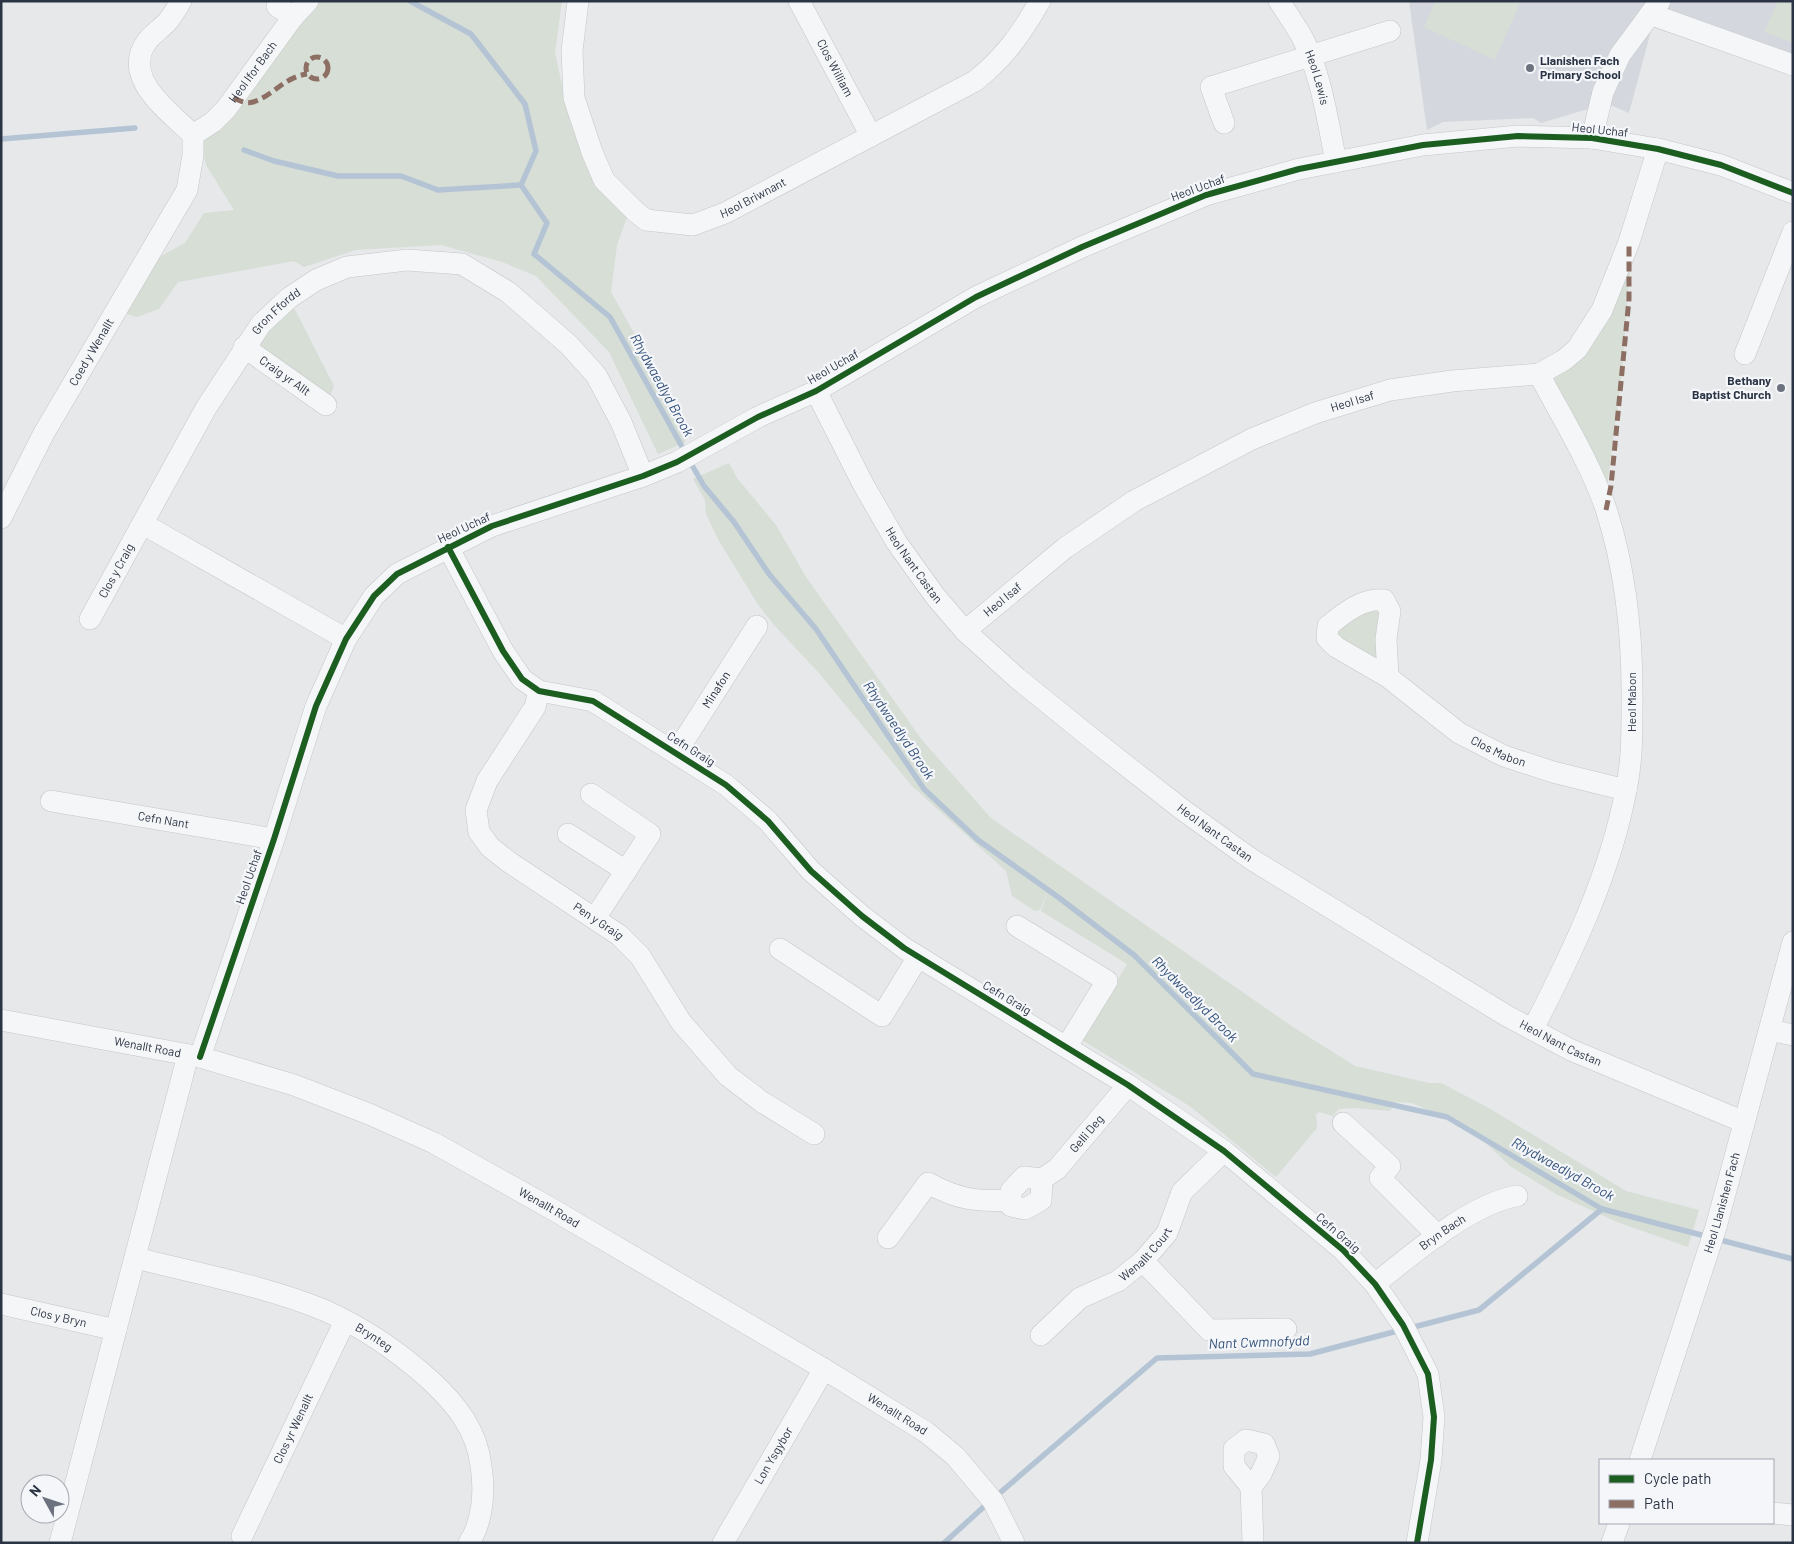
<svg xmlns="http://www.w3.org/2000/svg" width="1794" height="1544" viewBox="0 0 1794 1544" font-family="Barlow,sans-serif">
	<rect width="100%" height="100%" fill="#e6e8ea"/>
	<!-- built -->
	<polygon fill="#d4d7dd" points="1409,1 1793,1 1793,76 1652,27 1629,113 1613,106 1588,109 1541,123 1533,118 1443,122 1427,130"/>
	<!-- green -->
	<g fill="#d6ded6">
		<polygon points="308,1 562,1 555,53 570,122 587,167 627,217 617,245 611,292 648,358 686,442 658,454 609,352 536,276 502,262 441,245 355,250 304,267 294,261 178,282 159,309 137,317 117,311 146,261 161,256 185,243 204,213 234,210 206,165 202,146 193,135"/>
		<polygon points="1435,1 1521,1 1495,60 1424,27"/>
		<polygon points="1778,1 1793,1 1793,43 1764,32"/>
		<polygon points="1632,242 1622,372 1604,509 1540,374 1569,356 1589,362 1573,356"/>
		<polygon points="289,298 334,386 326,405 244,347"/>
		<polygon points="729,463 737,478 776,525 806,577 922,740 991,818 1293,1027 1355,1066 1429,1083 1441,1083 1487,1107 1626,1191 1699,1210 1688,1247 1617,1222 1556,1194 1510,1166 1471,1129 1412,1103 1396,1102 1390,1111 1354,1108 1339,1109 1333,1116 1319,1112 1316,1114 1317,1128 1276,1177 1191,1107 1082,1040 1127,964 1041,911 1051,883 1040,910 1035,911 1012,896 1006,871 912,786 819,673 774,625 757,603 719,541 706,514 705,500 693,479"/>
		<polygon points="1384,600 1386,660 1358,658 1328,626"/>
	</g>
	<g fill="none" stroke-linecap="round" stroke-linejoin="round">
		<!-- stream -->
		<g stroke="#b4c4d5" stroke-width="5.5">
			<polyline points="410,1 471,34 525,104 536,151 521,185 547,223 534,254 610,317 685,452"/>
			<polyline points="1,139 135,128"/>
			<polyline points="244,150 274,161 338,176 401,176 438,190 521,185"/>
			<polyline points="689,460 704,486 734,522 769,574 816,629 924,789 978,840 1058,897 1134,955 1253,1074 1447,1117 1602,1209 1793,1259"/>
			<polyline points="1410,1328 1479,1310 1602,1209"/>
			<polyline points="995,1497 1157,1358 1310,1354 1401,1330"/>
			<polyline points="944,1543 988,1503"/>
		</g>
		<defs>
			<g id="minor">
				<path id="s1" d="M578,1L572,51L574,98L592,152L604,180L636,212L646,220L693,225L725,213L975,81C1005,57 1021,34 1040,1"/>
				<path id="s2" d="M799,1L871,136"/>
				<path id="s3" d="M1279,1C1287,13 1295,25 1302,37C1321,73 1328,122 1336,162"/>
				<polyline points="1650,14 1793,65"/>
				<polyline points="293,17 308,1"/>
				<polyline points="1224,123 1211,87 1390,31"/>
				<path id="s4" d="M193,135L213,122L226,109L293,17L277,6"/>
				<polyline points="1592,138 1603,92 1620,55 1660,1"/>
				<path id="s5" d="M244,347L326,405"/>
				<polyline points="1745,354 1793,232"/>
				<path id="s6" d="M816,391L863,484L897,543L935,596L965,631L1017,678L1096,742L1183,810L1251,859L1507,1016L1571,1050L1744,1122"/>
				<path id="s7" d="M1,518L44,433L187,190L193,155V135C170,112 119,77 148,40C154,33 162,28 168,21C173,15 177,8 181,1"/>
				<polyline points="143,524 346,639"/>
				<polyline points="448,547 503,651 522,679 539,691 593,701 726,785 768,821 811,871 862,916 904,948 1128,1085 1224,1151 1343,1250 1375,1284 1403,1325 1428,1374 1434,1417 1431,1460 1417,1543"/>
				<path id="s8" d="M90,619L206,408L261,324L289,298L316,280L347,267L407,260L462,264L508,292L569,345L596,375L621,422L643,476"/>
				<path id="s9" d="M965,631L1065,548L1134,501L1252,439L1315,413L1390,390L1452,381L1539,374L1564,360L1577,349L1602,310L1629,242L1658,149"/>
				<path id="s10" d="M1388,677L1386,639L1390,611L1384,600C1362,598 1344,613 1328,626L1327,638L1336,647L1388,677L1459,733L1504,756L1553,772L1626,790"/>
				<path id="s11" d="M539,691L535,707L487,781L476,810L479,832L490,847L509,862L619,935L640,956L681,1022L728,1076L762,1102L814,1134"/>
				<path id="s12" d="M676,753L757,626"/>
				<polyline points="591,794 650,834 595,918"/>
				<path id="s13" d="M51,801L274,839"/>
				<polyline points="568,834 626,871"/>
				<polyline points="1017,926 1107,981 1067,1046"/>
				<polyline points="780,949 882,1016 918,957"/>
				<path id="s14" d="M1,1020L200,1057L294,1085L369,1114L434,1143L552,1209L824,1369L926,1432L955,1456L993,1501L1014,1543"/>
				<path d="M1533,1029C1572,953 1610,875 1626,790C1632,763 1632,735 1632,707C1633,640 1627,574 1606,509C1590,462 1562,418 1539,374"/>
				<polyline points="1770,1030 1793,1035"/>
				<polyline points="200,1057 274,839 316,706 346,639 374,596 397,574 492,526 643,476 677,462 758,417 816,391 976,297 1082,247 1206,195 1299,169 1423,145 1518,136 1592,138 1658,149 1721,165 1793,193"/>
				<polyline points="1343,1123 1390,1166 1380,1178 1438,1236"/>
				<path id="s15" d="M1042,1179L1041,1200L1025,1209L1011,1206V1191L1024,1177L1042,1179L1057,1169L1128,1085"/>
				<path d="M888,1238L928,1183C957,1199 976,1202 1009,1200"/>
				<path id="s16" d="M136,1258C198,1274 266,1286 326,1311C364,1328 399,1352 430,1380C456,1404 477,1430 481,1466C485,1491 483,1521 469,1543"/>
				<polyline points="1143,1261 1209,1330 1286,1329"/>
				<path id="s17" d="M1375,1284C1411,1255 1472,1203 1517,1196"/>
				<path id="s18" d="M1,1304L116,1330"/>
				<path id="s19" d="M1041,1335L1080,1298L1118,1281L1143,1261L1167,1233L1182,1192L1224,1151"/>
				<polygon points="1246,1440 1264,1444 1269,1456 1261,1474 1251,1487 1234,1466 1234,1449"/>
				<path id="s20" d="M1640,1460L1716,1227L1793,942"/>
				<polyline points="1251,1487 1253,1543"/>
				<polyline points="1773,1513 1793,1515"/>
				<path id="s21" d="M242,1536L345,1321"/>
				<polyline points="60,1543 188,1055"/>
				<path id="s22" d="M723,1543L824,1369"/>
				<polyline points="1612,1543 1619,1523"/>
			</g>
		</defs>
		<!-- minor casing -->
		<use href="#minor" stroke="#c4c6c8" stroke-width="22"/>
		<!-- minor -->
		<use href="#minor" stroke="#f5f6f7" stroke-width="21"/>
		<!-- quiet -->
		<g stroke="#8d6e63" stroke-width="5" stroke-dasharray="10 5" stroke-linecap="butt">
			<circle cx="317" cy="68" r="11"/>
			<path d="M234,98C240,101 246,104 253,102C273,96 284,77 307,74"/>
			<polyline points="1606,510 1611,486 1629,299 1629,242"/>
		</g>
		<defs>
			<g id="cycleway">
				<polyline points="448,547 503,651 522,679 539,691 593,701 726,785 768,821 811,871 862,916 904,948 1128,1085 1224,1151 1343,1250 1375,1284 1403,1325 1428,1374 1434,1417 1431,1460 1417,1543"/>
				<polyline points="200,1057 274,839 316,706 346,639 374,596 397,574 492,526 643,476 677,462 758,417 816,391 976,297 1082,247 1206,195 1299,169 1423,145 1518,136 1592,138 1658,149 1721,165 1793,193"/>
			</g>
		</defs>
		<!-- cycleway casing -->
		<use href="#cycleway" stroke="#f4f6f9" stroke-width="9"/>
		<!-- cycleway -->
		<use href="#cycleway" stroke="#1b5e20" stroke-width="6"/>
	</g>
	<!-- markers -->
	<g fill="#6c737f" stroke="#f4f6f9" stroke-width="2">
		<circle cx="1530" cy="68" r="5"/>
		<circle cx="1781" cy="388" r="5"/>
	</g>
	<g text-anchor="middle" stroke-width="4.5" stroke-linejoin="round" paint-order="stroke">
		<!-- poi labels -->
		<g font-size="12" font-weight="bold" fill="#2b3445" stroke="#f4f6f9" text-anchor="start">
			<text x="1540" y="65">Llanishen Fach<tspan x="1540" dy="14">Primary School</tspan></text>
			<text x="1771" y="385" text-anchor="end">Bethany<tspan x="1771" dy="14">Baptist Church</tspan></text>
		</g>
		<!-- street labels -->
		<g font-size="12" fill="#2b3445" stroke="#f4f6f9">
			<text dy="4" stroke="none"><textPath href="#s2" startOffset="76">Clos William</textPath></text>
			<text dy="4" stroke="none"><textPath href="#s4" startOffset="88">Heol Ifor Bach</textPath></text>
			<text dy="4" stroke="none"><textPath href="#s3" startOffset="86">Heol Lewis</textPath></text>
			<text transform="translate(1600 130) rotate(6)" y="4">Heol Uchaf</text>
			<text transform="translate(1198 188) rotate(-20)" y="4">Heol Uchaf</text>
			<text dy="4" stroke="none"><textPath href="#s1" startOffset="356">Heol Briwnant</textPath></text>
			<text dy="4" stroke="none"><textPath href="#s8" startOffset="361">Gron Ffordd</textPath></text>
			<text dy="4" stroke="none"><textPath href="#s7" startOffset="189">Coed y Wenallt</textPath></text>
			<text transform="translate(833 367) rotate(-30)" y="4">Heol Uchaf</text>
			<text dy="4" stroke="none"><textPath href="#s5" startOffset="50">Craig yr Allt</textPath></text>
			<text dy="4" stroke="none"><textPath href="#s9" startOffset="454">Heol Isaf</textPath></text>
			<text transform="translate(464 528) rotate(-25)" y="4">Heol Uchaf</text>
			<text dy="4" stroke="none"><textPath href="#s6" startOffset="200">Heol Nant Castan</textPath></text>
			<text dy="4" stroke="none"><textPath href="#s8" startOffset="55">Clos y Craig</textPath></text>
			<text dy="4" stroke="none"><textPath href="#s9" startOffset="49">Heol Isaf</textPath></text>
			<text dy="4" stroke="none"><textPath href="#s12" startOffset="75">Minafon</textPath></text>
			<text transform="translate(1632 702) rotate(-90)" y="4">Heol Mabon</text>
			<text transform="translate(691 749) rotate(32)" y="4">Cefn Graig</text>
			<text dy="4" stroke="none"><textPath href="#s10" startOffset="361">Clos Mabon</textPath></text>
			<text dy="4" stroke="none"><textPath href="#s13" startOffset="114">Cefn Nant</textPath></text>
			<text dy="4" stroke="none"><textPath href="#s6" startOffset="605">Heol Nant Castan</textPath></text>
			<text transform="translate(249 877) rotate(-71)" y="4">Heol Uchaf</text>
			<text dy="4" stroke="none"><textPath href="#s11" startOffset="308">Pen y Graig</textPath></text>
			<text transform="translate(1007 998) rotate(31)" y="4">Cefn Graig</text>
			<text dy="4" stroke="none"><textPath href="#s6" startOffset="1010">Heol Nant Castan</textPath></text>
			<text dy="4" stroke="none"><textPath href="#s14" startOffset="149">Wenallt Road</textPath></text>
			<text dy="4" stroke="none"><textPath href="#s15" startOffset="170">Gelli Deg</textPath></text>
			<text dy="4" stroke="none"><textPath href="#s20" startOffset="270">Heol Llanishen Fach</textPath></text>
			<text dy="4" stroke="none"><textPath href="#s14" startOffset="584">Wenallt Road</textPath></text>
			<text transform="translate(1338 1233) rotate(41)" y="4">Cefn Graig</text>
			<text dy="4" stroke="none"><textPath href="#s17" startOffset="85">Bryn Bach</textPath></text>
			<text dy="4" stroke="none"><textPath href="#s19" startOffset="134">Wenallt Court</textPath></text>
			<text dy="4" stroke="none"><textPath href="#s18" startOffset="59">Clos y Bryn</textPath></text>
			<text dy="4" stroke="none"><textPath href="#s16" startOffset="252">Brynteg</textPath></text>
			<text dy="4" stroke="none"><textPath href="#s14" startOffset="989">Wenallt Road</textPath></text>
			<text dy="4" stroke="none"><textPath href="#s21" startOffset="119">Clos yr Wenallt</textPath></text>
			<text dy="4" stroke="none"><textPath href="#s22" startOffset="101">Lon Ysgybor</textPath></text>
		</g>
		<!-- water labels -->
		<g font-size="14" font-style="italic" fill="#34527a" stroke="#f4f6f9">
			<text transform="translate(662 385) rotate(61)" y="5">Rhydwaedlyd Brook</text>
			<text transform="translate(899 730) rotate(56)" y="5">Rhydwaedlyd Brook</text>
			<text transform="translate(1195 999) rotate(45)" y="5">Rhydwaedlyd Brook</text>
			<text transform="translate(1563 1169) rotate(29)" y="5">Rhydwaedlyd Brook</text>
			<text transform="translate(1259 1342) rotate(-2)" y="5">Nant Cwmnofydd</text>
		</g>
	</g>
	<!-- border -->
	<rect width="1794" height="1544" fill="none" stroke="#2b3445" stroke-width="5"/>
	<!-- legend -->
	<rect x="1599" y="1459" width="175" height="65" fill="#f4f6f9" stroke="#a4a8b1"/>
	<rect x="1609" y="1475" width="25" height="8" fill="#1b5e20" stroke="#a4a8b1"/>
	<text x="1644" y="1484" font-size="15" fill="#2b3445">Cycle path</text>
	<rect x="1609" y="1500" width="25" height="8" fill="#8d6e63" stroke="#a4a8b1"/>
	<text x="1644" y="1509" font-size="15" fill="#2b3445">Path</text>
	<!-- north arrow -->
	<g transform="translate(45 1499) rotate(310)"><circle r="24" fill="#f4f6f9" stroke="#a4a8b1"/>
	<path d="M0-4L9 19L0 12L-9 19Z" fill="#6c737f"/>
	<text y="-8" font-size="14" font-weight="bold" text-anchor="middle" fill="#2b3445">N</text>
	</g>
</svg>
